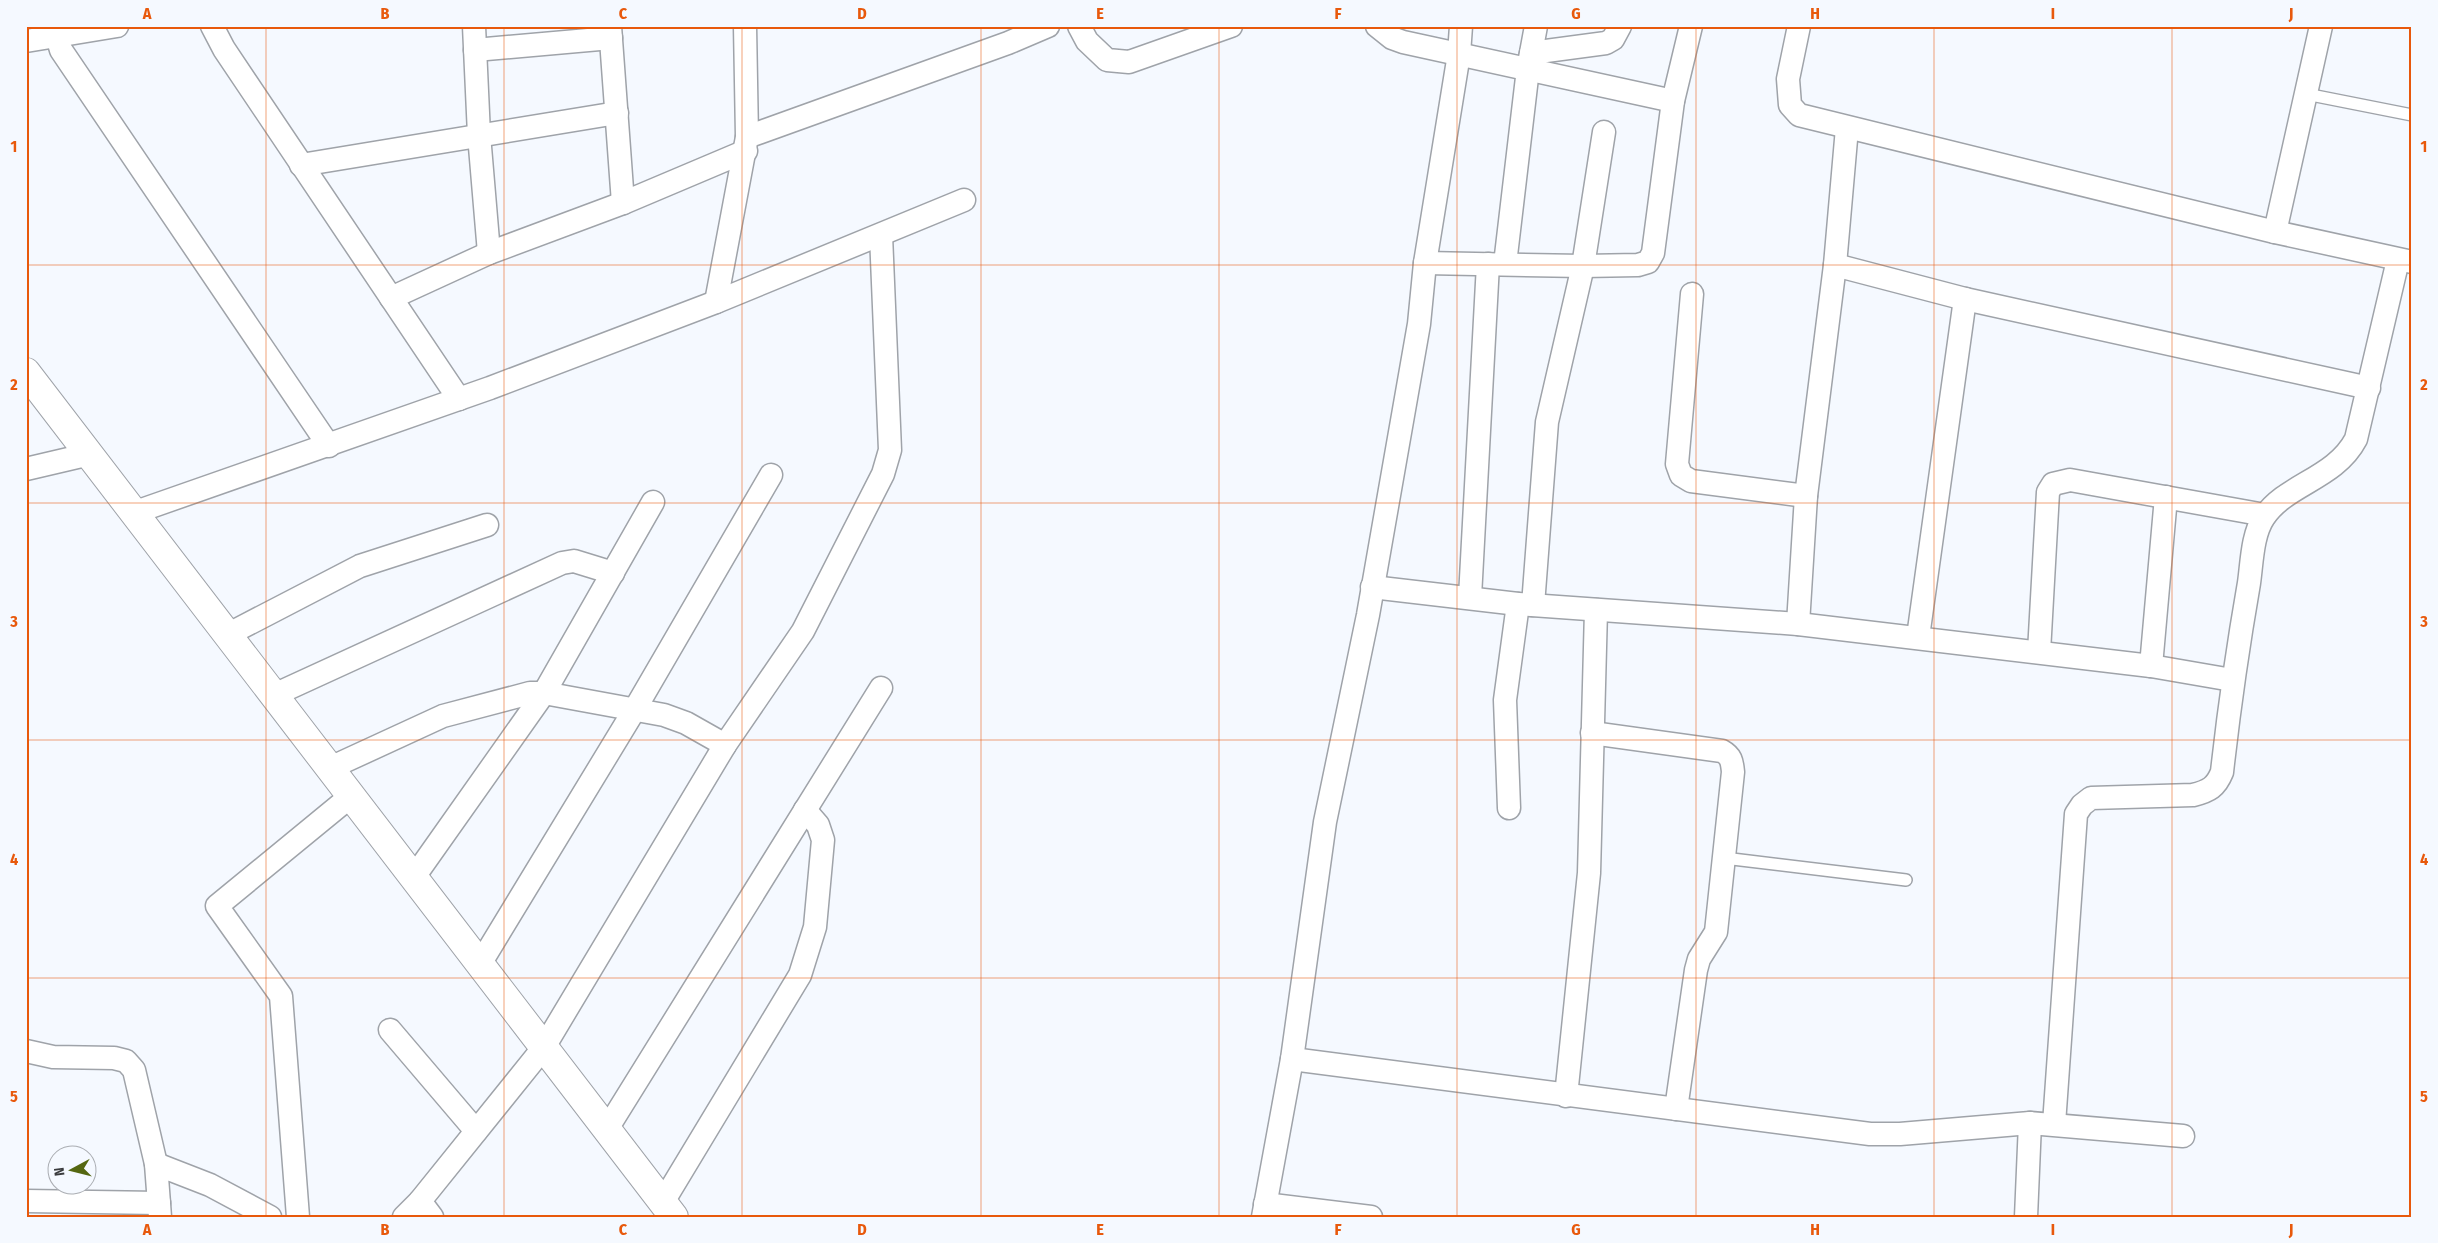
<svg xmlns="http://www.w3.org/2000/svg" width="2438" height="1243" viewBox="0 0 2438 1243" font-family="'Fira Sans Condensed',sans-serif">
	<rect width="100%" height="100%" fill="#f5f9ff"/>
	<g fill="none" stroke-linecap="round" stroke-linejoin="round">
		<defs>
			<g id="lane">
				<polyline points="2306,94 2412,115"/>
				<polyline points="1724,858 1906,880"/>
			</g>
			<g id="street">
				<polyline points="54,26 61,50 329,446"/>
				<polyline points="212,26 224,49 459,399"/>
				<polyline points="474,26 479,135 489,253"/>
				<polyline points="610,26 623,203"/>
				<polyline points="745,26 747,137"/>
				<polyline points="1079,26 1087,41 1107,60 1129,62 1231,26"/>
				<polyline points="1377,26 1392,38 1403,42 1673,101"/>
				<polyline points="1799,26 1788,79 1790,105 1799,115 2275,232 2412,262"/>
				<polyline points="26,41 117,26"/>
				<polyline points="475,50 611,38"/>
				<polyline points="1531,53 1606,43 1613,39 1620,26"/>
				<polyline points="301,165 617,113"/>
				<polyline points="2275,232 2321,26"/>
				<polyline points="1425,263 1583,266 1638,265 1648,262 1653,253 1673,101 1691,26"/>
				<polyline points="1505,264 1528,69 1536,26"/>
				<polyline points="1835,265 1965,299 2369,388"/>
				<polyline points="1692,294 1677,464 1681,475 1691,481 1806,496"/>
				<polyline points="391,298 489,253 623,203 746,151"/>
				<polyline points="716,302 747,137 1008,43 1048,26"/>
				<polyline points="26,469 90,454"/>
				<polyline points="133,513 490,388 716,302 964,200"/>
				<polyline points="1372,587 1518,604 1798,624 2151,666 2232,680"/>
				<polyline points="1470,597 1488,264"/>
				<polyline points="1533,605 1547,422 1583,266 1604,132"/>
				<polyline points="1798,624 1806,496 1835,265 1847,128"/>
				<polyline points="227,635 360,566 487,525"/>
				<polyline points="1918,637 1965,299"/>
				<polyline points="2039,652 2048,492 2053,484 2070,480 2265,515"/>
				<polyline points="2151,666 2166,497"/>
				<polyline points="274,695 562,563 574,561 613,573"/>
				<path d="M1592,733L1722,751C1731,756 1732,761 1733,772L1716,932L1699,959L1696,970L1676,1109"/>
				<polyline points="330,768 443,716 530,693 544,693 664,715 686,723 725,745"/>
				<polyline points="1509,808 1505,700 1518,604"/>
				<polyline points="414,877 544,693 653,502"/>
				<polyline points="480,964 635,709 771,475"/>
				<polyline points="390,1030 476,1131"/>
				<polyline points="26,1051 53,1057 114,1058 126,1061 134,1070 156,1164"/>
				<polyline points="1292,1059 1870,1134 1900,1134 2030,1123 2183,1136"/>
				<polyline points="1566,1096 1589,873 1596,610"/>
				<path d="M2054,1124L2076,814L2082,805L2091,798L2193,795C2209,791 2216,787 2222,772C2229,709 2238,646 2249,583C2252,562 2252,535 2264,517C2286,484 2335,479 2356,439L2398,260"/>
				<polyline points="607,1129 881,688"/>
				<polyline points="26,1201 159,1203"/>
				<polyline points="420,1201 544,1047 725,745 803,631 883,474 890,450 881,235"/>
				<polyline points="663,1202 800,975 815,927 823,840 818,825 805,810"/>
				<polyline points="1265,1204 1371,1217"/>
				<polyline points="160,1217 156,1164 210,1185 270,1217"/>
				<polyline points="298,1217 281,996 217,906 351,796"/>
				<polyline points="404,1217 420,1201 432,1217"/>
				<polyline points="1263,1217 1292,1059 1325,822 1368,615 1419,324 1425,263 1459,54 1461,26"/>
				<polyline points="2026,1217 2030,1123"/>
			</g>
			<polyline id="secondary" points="26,372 674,1217"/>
		</defs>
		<!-- lane casing -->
		<use href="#lane" stroke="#9fa3a9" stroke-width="14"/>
		<!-- street casing -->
		<use href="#street" stroke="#9fa3a9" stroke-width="25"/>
		<!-- secondary casing -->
		<use href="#secondary" stroke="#9fa3a9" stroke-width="30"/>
		<!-- lane -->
		<use href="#lane" stroke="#fff" stroke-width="11"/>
		<!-- street -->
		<use href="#street" stroke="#fff" stroke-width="22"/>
		<!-- secondary -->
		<use href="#secondary" stroke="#fff" stroke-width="28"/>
	</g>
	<!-- grid -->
	<path fill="none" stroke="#e8590c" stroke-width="1" stroke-opacity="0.55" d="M266,26V1217M504,26V1217M742,26V1217M981,26V1217M1219,26V1217M1457,26V1217M1696,26V1217M1934,26V1217M2172,26V1217M26,265H2412M26,503H2412M26,740H2412M26,978H2412"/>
	<!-- border -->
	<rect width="2438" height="1243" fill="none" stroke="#f5f9ff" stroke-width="55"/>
	<!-- north arrow -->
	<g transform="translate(72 1170) rotate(263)"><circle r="24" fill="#f5f9ff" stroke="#aaadb2"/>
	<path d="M0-4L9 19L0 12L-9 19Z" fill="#556711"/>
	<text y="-8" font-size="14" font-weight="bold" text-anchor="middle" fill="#3a3c3e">N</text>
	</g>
	<rect x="28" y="28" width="2382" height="1188" fill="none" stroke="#e8590c" stroke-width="2"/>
	<g font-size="16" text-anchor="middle" font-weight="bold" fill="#e8590c">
		<text x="147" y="19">A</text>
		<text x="385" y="19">B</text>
		<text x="623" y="19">C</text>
		<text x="862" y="19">D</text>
		<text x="1100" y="19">E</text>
		<text x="1338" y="19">F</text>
		<text x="1576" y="19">G</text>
		<text x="1815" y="19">H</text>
		<text x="2053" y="19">I</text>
		<text x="2291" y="19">J</text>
		<text x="14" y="152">1</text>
		<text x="2424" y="152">1</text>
		<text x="14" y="390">2</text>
		<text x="2424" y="390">2</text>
		<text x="14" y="627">3</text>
		<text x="2424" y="627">3</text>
		<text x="14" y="865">4</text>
		<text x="2424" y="865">4</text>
		<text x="14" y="1102">5</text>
		<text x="2424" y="1102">5</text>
		<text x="147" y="1235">A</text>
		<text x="385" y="1235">B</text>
		<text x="623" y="1235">C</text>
		<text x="862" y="1235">D</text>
		<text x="1100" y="1235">E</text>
		<text x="1338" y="1235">F</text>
		<text x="1576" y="1235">G</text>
		<text x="1815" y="1235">H</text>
		<text x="2053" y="1235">I</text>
		<text x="2291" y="1235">J</text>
	</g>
</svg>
